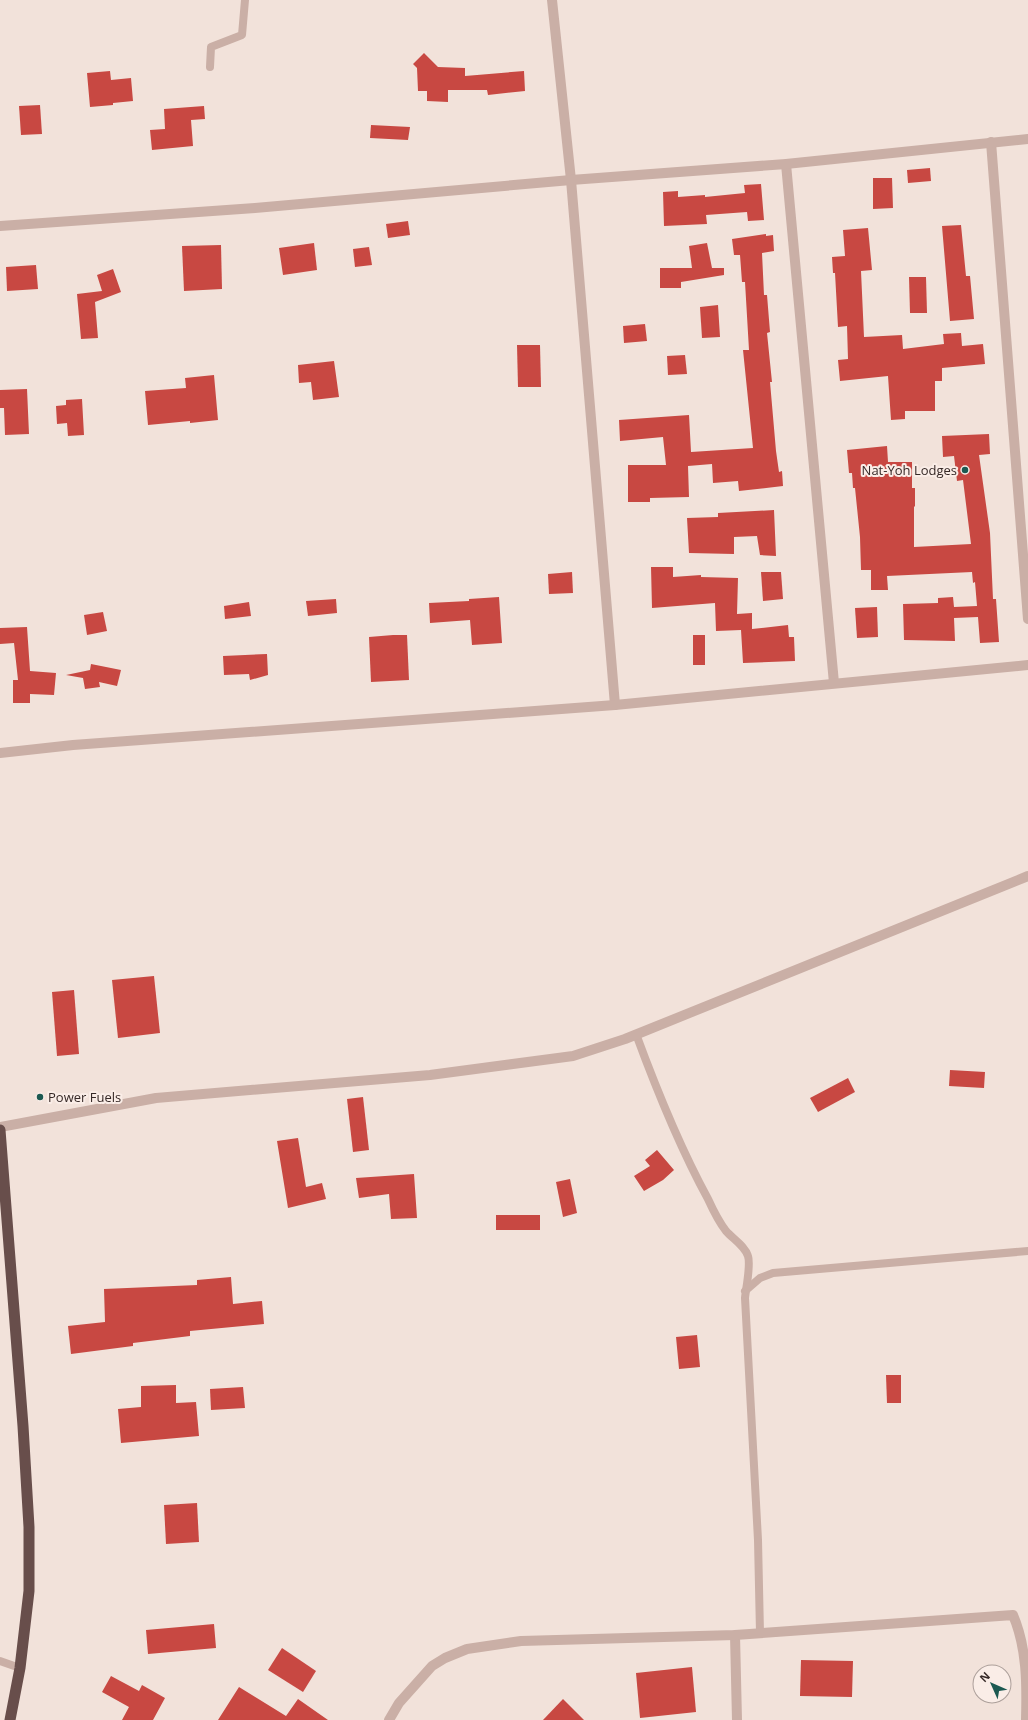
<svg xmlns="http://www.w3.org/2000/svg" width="1028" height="1720" viewBox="0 0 1028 1720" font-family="'Open Sans',sans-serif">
	<rect width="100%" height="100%" fill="#f2e2da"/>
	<!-- building -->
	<g fill="#c84842">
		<polygon points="424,53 438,67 465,68 465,76 524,71 525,91 488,95 487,90 448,90 448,102 427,101 427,91 418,91 417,68 413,64"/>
		<polygon points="110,71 111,80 131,78 133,101 113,103 113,105 90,107 87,73"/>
		<polygon points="40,105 42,134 21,135 19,106"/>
		<polygon points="204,106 205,119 191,120 193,146 152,150 150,130 165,129 164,109"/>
		<polygon points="371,125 410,127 408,140 370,138"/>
		<polygon points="930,168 931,181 908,183 907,170"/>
		<polygon points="873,178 892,178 893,208 873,209"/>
		<polygon points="761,184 764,220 748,221 747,212 706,215 707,224 664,226 663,192 678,191 678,197 705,195 705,197 745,193 744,185"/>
		<polygon points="408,221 410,235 388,238 386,224"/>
		<polygon points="961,225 966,276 970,276 974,319 950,321 942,226"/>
		<polygon points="868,228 872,270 861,271 864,337 902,335 903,349 944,344 943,334 961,333 962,346 983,344 985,364 942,368 942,381 935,381 935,411 905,411 905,419 891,420 888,376 840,381 838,360 848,359 847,326 838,327 835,273 833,273 832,257 845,256 843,230"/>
		<polygon points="766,234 766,236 773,235 774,251 762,253 764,295 767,295 770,332 767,333 772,382 770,382 776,451 779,472 782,471 783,486 739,491 738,481 713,483 712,464 688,466 689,497 650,498 650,502 628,502 628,465 666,465 663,437 620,441 619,420 689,415 691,452 753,448 743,350 749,350 745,282 742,282 740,255 734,255 732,239"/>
		<polygon points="314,243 317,270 283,275 279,248"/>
		<polygon points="707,243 712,268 724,268 724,275 681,282 681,288 660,288 660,268 692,268 689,246"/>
		<polygon points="221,245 222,289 184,291 182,246"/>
		<polygon points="369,247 372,265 355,267 353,249"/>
		<polygon points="36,265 38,289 7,291 6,267"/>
		<polygon points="113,269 121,292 95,302 98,338 81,339 77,294 102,291 97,275"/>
		<polygon points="909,277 926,277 927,313 910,313"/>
		<polygon points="718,305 720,337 702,338 700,307"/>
		<polygon points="645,324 647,341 624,343 623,326"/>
		<polygon points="517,345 540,345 541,387 518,387"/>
		<polygon points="685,355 687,374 668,375 667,356"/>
		<polygon points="334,361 339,397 313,400 311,382 299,383 298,365"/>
		<polygon points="214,375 218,420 190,423 190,421 148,425 145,391 186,388 185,378"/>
		<polygon points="27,389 29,434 5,435 4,408 0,408 0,390"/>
		<polygon points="82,399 84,435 68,436 67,423 57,424 56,406 66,405 66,400"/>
		<polygon points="989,434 990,454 979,455 990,533 993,599 996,599 999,642 980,643 978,617 954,618 955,641 904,640 903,604 938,603 938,598 953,597 954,607 977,606 975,582 973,583 972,572 887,576 888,590 871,590 871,570 861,570 860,537 855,488 853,488 852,473 849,473 847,450 887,446 888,462 912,462 912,488 915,488 915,506 914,507 914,547 971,544 963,480 957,481 954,456 943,457 942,436"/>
		<polygon points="774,510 776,556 760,555 757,536 734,537 734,554 689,553 687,518 718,517 718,513"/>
		<polygon points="651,567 673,567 673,577 701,575 701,577 738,578 737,614 752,613 752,629 788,625 789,637 794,637 795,661 743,663 741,630 716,631 715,603 652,608"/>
		<polygon points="572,572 573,593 549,594 548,574"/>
		<polygon points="761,572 781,572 783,599 763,601"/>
		<polygon points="499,597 502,643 472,645 470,620 430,623 429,603 469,601 469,599"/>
		<polygon points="336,599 337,613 308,616 306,601"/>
		<polygon points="249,602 251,616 225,619 224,606"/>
		<polygon points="877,607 878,637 857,638 855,608"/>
		<polygon points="103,612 107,631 87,635 84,615"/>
		<polygon points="27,627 30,671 56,673 54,695 30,694 30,703 13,703 13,680 18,680 14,643 0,644 0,628"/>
		<polygon points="393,635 407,635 409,680 371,682 369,637"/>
		<rect x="693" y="635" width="12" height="30"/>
		<polygon points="267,654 268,675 250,680 249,674 224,675 223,656"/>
		<polygon points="91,664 121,670 117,686 99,682 100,687 85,689 83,678 66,675 90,670"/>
		<polygon points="154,976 160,1033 118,1038 112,980"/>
		<polygon points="74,990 79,1054 57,1056 52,992"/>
		<polygon points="950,1070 985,1072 984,1088 949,1086"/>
		<polygon points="848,1078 855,1092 818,1112 810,1098"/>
		<polygon points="363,1097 369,1150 353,1152 347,1099"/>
		<polygon points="298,1138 306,1187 322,1183 326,1199 288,1208 277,1141"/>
		<polygon points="657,1150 674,1170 663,1180 644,1191 634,1176 650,1166 645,1160"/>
		<polygon points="414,1174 417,1218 391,1219 389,1194 359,1198 356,1178"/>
		<polygon points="570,1179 577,1213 563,1217 556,1182"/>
		<rect x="496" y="1215" width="44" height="15"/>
		<polygon points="231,1277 233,1304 262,1301 264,1324 190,1331 190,1336 133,1343 133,1346 71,1354 68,1326 105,1322 104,1289 197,1285 197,1280"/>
		<polygon points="697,1335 700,1367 679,1369 676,1337"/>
		<polygon points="886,1375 901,1375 901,1403 887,1403"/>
		<polygon points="176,1385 176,1403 196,1402 199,1436 121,1443 118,1409 141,1407 141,1386"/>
		<polygon points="243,1387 245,1408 211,1410 210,1389"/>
		<polygon points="197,1503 199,1542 166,1544 164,1505"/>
		<polygon points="214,1624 216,1648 148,1654 146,1630"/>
		<polygon points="282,1648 316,1671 303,1692 268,1670"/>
		<polygon points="801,1660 853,1661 852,1697 800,1696"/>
		<polygon points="692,1667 696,1712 640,1718 636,1673"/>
		<polygon points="111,1676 139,1691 142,1685 165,1698 153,1720 122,1720 129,1707 102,1692"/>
		<polygon points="239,1687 286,1716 298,1699 328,1720 218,1720"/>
		<polygon points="563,1699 584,1720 543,1720"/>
	</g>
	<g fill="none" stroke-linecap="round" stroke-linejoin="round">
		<!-- service -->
		<g stroke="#caafa6" stroke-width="8">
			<polyline points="210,67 211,47 242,35 245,0"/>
			<path d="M636,1034C657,1091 679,1146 708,1199C713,1210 719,1222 726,1231C733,1239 745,1246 748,1256C751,1265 746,1288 745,1298L758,1540L760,1633"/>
			<polyline points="745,1291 760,1278 773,1273 1028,1251"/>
			<polyline points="0,1661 20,1668"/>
		</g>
		<!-- minor -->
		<g stroke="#caafa6" stroke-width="10">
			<polyline points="552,0 571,180 615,705"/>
			<polyline points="991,142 1028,619"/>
			<polyline points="786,164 834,683"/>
			<polyline points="0,226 255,208 571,180 786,164 1028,139"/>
			<polyline points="0,753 73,745 615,705 1028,665"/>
			<polyline points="0,1127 156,1098 430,1075 573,1056 625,1039 1028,876"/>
			<polyline points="735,1635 737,1720"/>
			<path d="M389,1720L399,1703L432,1666L445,1658L467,1649L521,1641L735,1635L1013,1615C1027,1648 1027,1684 1026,1720"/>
		</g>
		<!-- trunk -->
		<polyline stroke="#684e4b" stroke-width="11" points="0,1130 23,1426 29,1527 29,1591 20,1668 10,1720"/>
	</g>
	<!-- markers -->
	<g fill="#1c5951" stroke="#faede7" stroke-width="1.5">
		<circle cx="965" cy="470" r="4"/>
		<circle cx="40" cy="1097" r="4"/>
	</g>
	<g text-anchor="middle" stroke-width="4" stroke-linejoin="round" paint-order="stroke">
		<!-- poi labels -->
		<g font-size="13" fill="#362927" stroke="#faede7" text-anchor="end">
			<text x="957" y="475">Nat-Yoh Lodges</text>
			<text x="48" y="1102" text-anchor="start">Power Fuels</text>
		</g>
	</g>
	<!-- north arrow -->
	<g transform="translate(992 1684) rotate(315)"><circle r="19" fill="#faede7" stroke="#ac9f9a"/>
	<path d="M0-3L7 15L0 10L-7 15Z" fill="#1c5951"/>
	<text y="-6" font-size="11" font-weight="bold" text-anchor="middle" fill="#362927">N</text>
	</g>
</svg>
